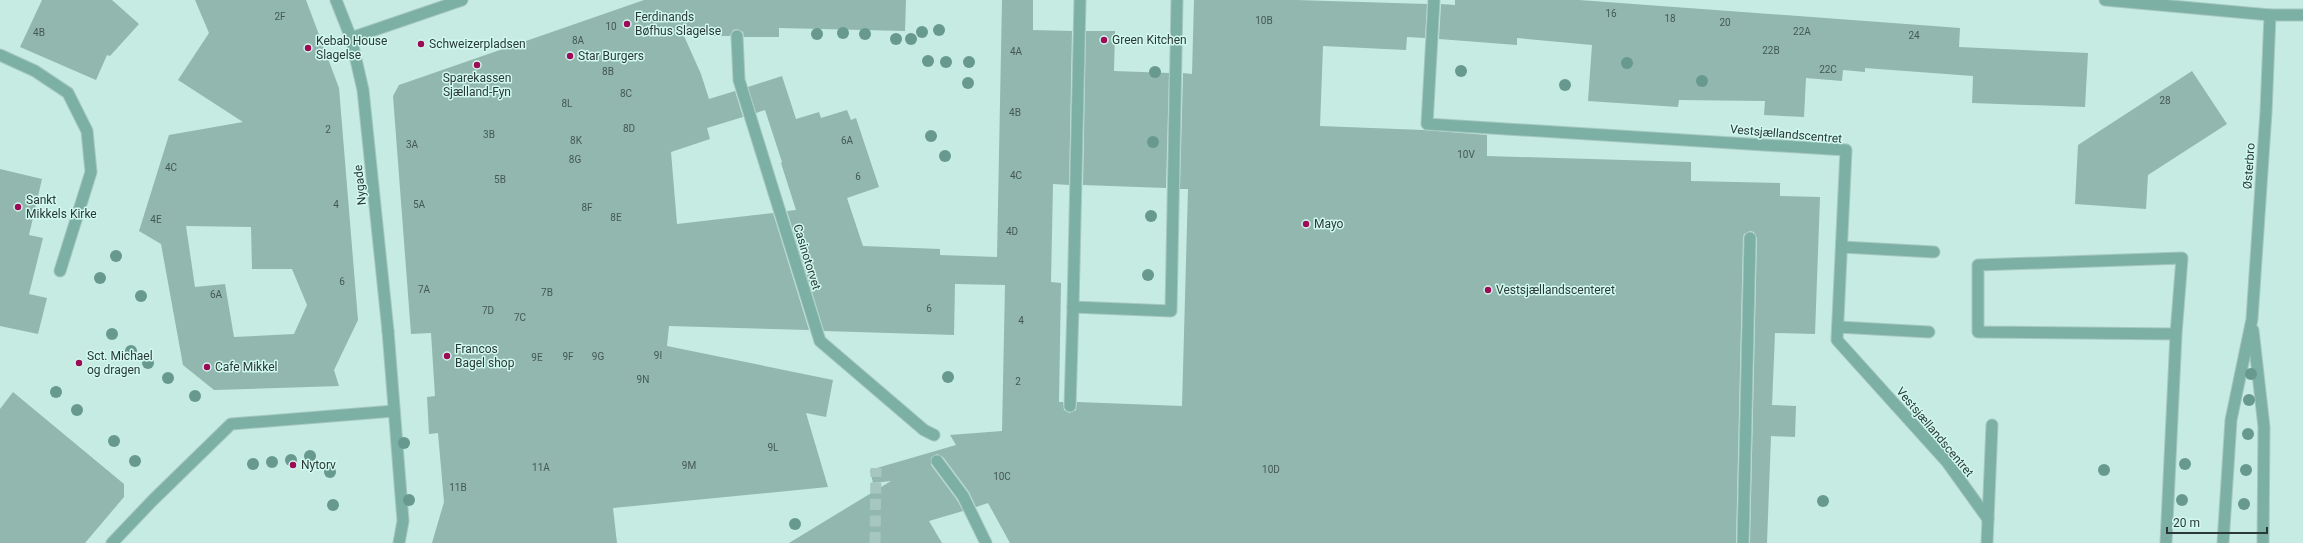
<svg xmlns="http://www.w3.org/2000/svg" width="2303" height="543" viewBox="0 0 2303 543" font-family="Roboto,sans-serif">
	<rect width="100%" height="100%" fill="#c5ebe2"/>
	<!-- building -->
	<g fill="#92b7ae" fill-rule="evenodd">
		<polygon points="42,0 112,0 139,24 110,56 107,55 96,80 20,47"/>
		<path d="M195,0H306L339,88L358,320L334,370L339,386L214,390L183,365L161,244L139,231L169,135L243,122L178,80L209,33ZM186,226L251,227L252,269H292L307,305L294,334L234,337L225,284L195,287Z"/>
		<polygon points="644,0 906,0 905,31 779,28 779,37 744,37 743,32 737,29 733,30 730,36 684,36 701,74 709,99 735,91 743,117 707,128 710,139 671,152 677,224 773,213 809,330 669,326 667,346 833,380 826,417 806,413 828,487 613,508 617,543 432,543 444,502 438,433 429,434 427,397 435,396 431,333 411,334 393,96 399,85"/>
		<polygon points="1002,0 1033,0 1033,30 1072,31 1069,185 1053,184 1051,282 1061,283 1059,402 1063,402 1064,410 1069,413 1076,410 1077,402 1182,406 1188,189 1180,189 1183,73 1192,74 1194,0 1296,0 1427,4 1425,38 1407,37 1406,50 1323,46 1320,126 1423,130 1487,135 1487,156 1691,162 1691,181 1780,183 1780,196 1820,197 1815,334 1775,333 1772,405 1796,406 1795,437 1771,436 1767,543 1750,543 1757,238 1754,232 1750,231 1744,234 1743,238 1736,543 1010,543 988,503 976,507 969,492 943,457 937,454 931,458 931,465 957,500 963,511 929,521 942,543 789,543 891,481 873,483 870,470 956,445 950,435 1002,431 1005,285 955,284 954,335 824,331 787,211 796,210 781,163 782,162 765,110 756,113 748,87 782,76 796,119 819,112 821,118 847,110 851,120 856,118 879,187 847,198 863,246 940,249 940,255 997,257"/>
		<polygon points="1455,0 1579,0 1960,28 1959,47 2088,53 2085,107 1972,103 1973,76 1865,68 1865,72 1843,70 1842,81 1806,78 1804,117 1764,115 1765,101 1679,100 1678,107 1588,101 1592,45 1517,38 1517,45 1439,39 1441,4 1455,5"/>
		<polygon points="1086,31 1115,31 1114,71 1169,73 1166,188 1083,185"/>
		<polygon points="2192,71 2227,124 2148,175 2146,209 2075,204 2078,145"/>
		<polygon points="0,169 42,179 29,235 43,238 29,294 47,298 38,334 0,326"/>
		<polygon points="13,392 124,484 124,497 85,543 0,543 0,409"/>
	</g>
	<g fill="none" stroke-linecap="round" stroke-linejoin="round">
		<!-- pedestrian-tunnel -->
		<polyline stroke="#a6c7bf" stroke-width="11" stroke-dasharray="11 5.5" stroke-linecap="butt" points="875,543 876,468"/>
		<defs>
			<g id="service">
				<polyline points="1080,0 1073,307 1171,311 1177,0"/>
				<polyline points="1434,0 1427,124 1846,150 1837,340 1947,462 1988,519"/>
				<polyline points="737,36 739,80 820,341 924,430 934,435"/>
				<polyline points="1842,247 1934,252"/>
				<polyline points="1838,327 1929,332"/>
				<polyline points="1070,406 1073,307"/>
				<polyline points="1743,543 1750,238"/>
				<polyline points="1987,543 1992,425"/>
				<polyline points="2166,543 2176,334 2182,258 1978,265 1978,332 2176,334"/>
			</g>
			<g id="pedestrian">
				<polyline points="336,0 351,38 363,90 388,331"/>
				<polyline points="351,38 462,0"/>
				<polyline points="0,55 35,71 68,93 87,131 91,172 60,271"/>
				<polyline points="112,543 153,500 231,424 394,411"/>
			</g>
			<g id="minor">
				<polyline points="388,331 403,521 399,543"/>
				<polyline points="937,461 963,496 986,543"/>
			</g>
			<g id="tertiary">
				<polyline points="2105,0 2270,15 2303,15"/>
				<polyline points="2253,330 2264,427 2263,543"/>
				<polyline points="2223,543 2231,420 2252,319 2266,112 2270,15"/>
			</g>
		</defs>
		<!-- service casing -->
		<use href="#service" stroke="#a6c7bf" stroke-width="13"/>
		<!-- pedestrian casing -->
		<use href="#pedestrian" stroke="#a6c7bf" stroke-width="13"/>
		<!-- minor casing -->
		<use href="#minor" stroke="#a6c7bf" stroke-width="13"/>
		<!-- tertiary casing -->
		<use href="#tertiary" stroke="#a6c7bf" stroke-width="13"/>
		<!-- service -->
		<use href="#service" stroke="#7cb0a4" stroke-width="11"/>
		<!-- pedestrian -->
		<use href="#pedestrian" stroke="#7cb0a4" stroke-width="11"/>
		<!-- minor -->
		<use href="#minor" stroke="#7cb0a4" stroke-width="11"/>
		<!-- tertiary -->
		<use href="#tertiary" stroke="#7cb0a4" stroke-width="11"/>
	</g>
	<!-- trees -->
	<g fill="#68998f">
		<circle cx="939" cy="30" r="6"/>
		<circle cx="922" cy="32" r="6"/>
		<circle cx="843" cy="33" r="6"/>
		<circle cx="817" cy="34" r="6"/>
		<circle cx="865" cy="34" r="6"/>
		<circle cx="896" cy="39" r="6"/>
		<circle cx="911" cy="39" r="6"/>
		<circle cx="928" cy="61" r="6"/>
		<circle cx="946" cy="62" r="6"/>
		<circle cx="969" cy="62" r="6"/>
		<circle cx="1627" cy="63" r="6"/>
		<circle cx="1461" cy="71" r="6"/>
		<circle cx="1155" cy="72" r="6"/>
		<circle cx="1702" cy="81" r="6"/>
		<circle cx="968" cy="83" r="6"/>
		<circle cx="1565" cy="85" r="6"/>
		<circle cx="931" cy="136" r="6"/>
		<circle cx="1153" cy="142" r="6"/>
		<circle cx="945" cy="156" r="6"/>
		<circle cx="1151" cy="216" r="6"/>
		<circle cx="116" cy="256" r="6"/>
		<circle cx="1148" cy="275" r="6"/>
		<circle cx="100" cy="278" r="6"/>
		<circle cx="141" cy="296" r="6"/>
		<circle cx="112" cy="334" r="6"/>
		<circle cx="131" cy="351" r="6"/>
		<circle cx="148" cy="363" r="6"/>
		<circle cx="2251" cy="374" r="6"/>
		<circle cx="948" cy="377" r="6"/>
		<circle cx="168" cy="378" r="6"/>
		<circle cx="56" cy="392" r="6"/>
		<circle cx="195" cy="396" r="6"/>
		<circle cx="2249" cy="400" r="6"/>
		<circle cx="77" cy="410" r="6"/>
		<circle cx="2248" cy="434" r="6"/>
		<circle cx="114" cy="441" r="6"/>
		<circle cx="404" cy="443" r="6"/>
		<circle cx="310" cy="456" r="6"/>
		<circle cx="291" cy="460" r="6"/>
		<circle cx="135" cy="461" r="6"/>
		<circle cx="272" cy="462" r="6"/>
		<circle cx="253" cy="464" r="6"/>
		<circle cx="2185" cy="464" r="6"/>
		<circle cx="2104" cy="470" r="6"/>
		<circle cx="2246" cy="470" r="6"/>
		<circle cx="330" cy="472" r="6"/>
		<circle cx="409" cy="500" r="6"/>
		<circle cx="2182" cy="500" r="6"/>
		<circle cx="1823" cy="501" r="6"/>
		<circle cx="2244" cy="504" r="6"/>
		<circle cx="333" cy="505" r="6"/>
		<circle cx="795" cy="524" r="6"/>
	</g>
	<!-- markers -->
	<g fill="#9d0a55" stroke="#d2f9ef" stroke-width="1.5">
		<circle cx="627" cy="24" r="4"/>
		<circle cx="1104" cy="40" r="4"/>
		<circle cx="421" cy="44" r="4"/>
		<circle cx="308" cy="48" r="4"/>
		<circle cx="570" cy="56" r="4"/>
		<circle cx="477" cy="65" r="4"/>
		<circle cx="18" cy="207" r="4"/>
		<circle cx="1306" cy="224" r="4"/>
		<circle cx="1488" cy="290" r="4"/>
		<circle cx="447" cy="356" r="4"/>
		<circle cx="79" cy="363" r="4"/>
		<circle cx="207" cy="367" r="4"/>
		<circle cx="293" cy="465" r="4"/>
	</g>
	<g text-anchor="middle" stroke-width="3" stroke-linejoin="round" paint-order="stroke">
		<!-- number labels -->
		<g font-size="10" fill="#445853">
			<text x="1611" y="17">16</text>
			<text x="280" y="20">2F</text>
			<text x="1670" y="22">18</text>
			<text x="1264" y="24">10B</text>
			<text x="1725" y="26">20</text>
			<text x="611" y="30">10</text>
			<text x="1802" y="35">22A</text>
			<text x="39" y="36">4B</text>
			<text x="1914" y="39">24</text>
			<text x="578" y="44">8A</text>
			<text x="1771" y="54">22B</text>
			<text x="1016" y="55">4A</text>
			<text x="1828" y="73">22C</text>
			<text x="608" y="75">8B</text>
			<text x="626" y="97">8C</text>
			<text x="2165" y="104">28</text>
			<text x="567" y="107">8L</text>
			<text x="1015" y="116">4B</text>
			<text x="629" y="132">8D</text>
			<text x="328" y="133">2</text>
			<text x="489" y="138">3B</text>
			<text x="576" y="144">8K</text>
			<text x="847" y="144">6A</text>
			<text x="412" y="148">3A</text>
			<text x="1466" y="158">10V</text>
			<text x="575" y="163">8G</text>
			<text x="171" y="171">4C</text>
			<text x="1016" y="179">4C</text>
			<text x="858" y="180">6</text>
			<text x="500" y="183">5B</text>
			<text x="336" y="208">4</text>
			<text x="419" y="208">5A</text>
			<text x="587" y="211">8F</text>
			<text x="616" y="221">8E</text>
			<text x="156" y="223">4E</text>
			<text x="1012" y="235">4D</text>
			<text x="342" y="285">6</text>
			<text x="424" y="293">7A</text>
			<text x="547" y="296">7B</text>
			<text x="216" y="298">6A</text>
			<text x="929" y="312">6</text>
			<text x="488" y="314">7D</text>
			<text x="520" y="321">7C</text>
			<text x="1021" y="324">4</text>
			<text x="658" y="359">9I</text>
			<text x="568" y="360">9F</text>
			<text x="598" y="360">9G</text>
			<text x="537" y="361">9E</text>
			<text x="643" y="383">9N</text>
			<text x="1018" y="385">2</text>
			<text x="773" y="451">9L</text>
			<text x="689" y="469">9M</text>
			<text x="541" y="471">11A</text>
			<text x="1271" y="473">10D</text>
			<text x="1002" y="480">10C</text>
			<text x="458" y="491">11B</text>
		</g>
		<!-- poi labels -->
		<g font-size="12" fill="#2a3935" stroke="#d2f9ef" text-anchor="start">
			<text x="635" y="21">Ferdinands<tspan x="635" dy="14">Bøfhus Slagelse</tspan></text>
			<text x="1112" y="44">Green Kitchen</text>
			<text x="316" y="45">Kebab House<tspan x="316" dy="14">Slagelse</tspan></text>
			<text x="429" y="48">Schweizerpladsen</text>
			<text x="578" y="60">Star Burgers</text>
			<text x="477" y="82" text-anchor="middle">Sparekassen<tspan x="477" dy="14">Sjælland-Fyn</tspan></text>
			<text x="26" y="204">Sankt<tspan x="26" dy="14">Mikkels Kirke</tspan></text>
			<text x="1314" y="228">Mayo</text>
			<text x="1496" y="294">Vestsjællandscenteret</text>
			<text x="455" y="353">Francos<tspan x="455" dy="14">Bagel shop</tspan></text>
			<text x="87" y="360">Sct. Michael<tspan x="87" dy="14">og dragen</tspan></text>
			<text x="215" y="371">Cafe Mikkel</text>
			<text x="301" y="469">Nytorv</text>
		</g>
		<!-- street labels -->
		<g font-size="12" fill="#2a3935" stroke="#d2f9ef">
			<text transform="translate(1786 134) rotate(5)" y="4">Vestsjællandscentret</text>
			<text transform="translate(2249 166) rotate(-86)" y="4">Østerbro</text>
			<text transform="translate(360 185) rotate(-96)" y="4">Nygade</text>
			<text transform="translate(807 257) rotate(73)" y="4">Casinotorvet</text>
			<text transform="translate(1935 432) rotate(50)" y="4">Vestsjællandscentret</text>
		</g>
	</g>
	<!-- scale -->
	<path d="M2167 527v6h100v-6" fill="none" stroke="#2a3935" stroke-width="2"/>
	<text x="2173" y="527" font-size="12" fill="#2a3935" stroke="#d2f9ef" stroke-width="3" paint-order="stroke">20 m</text>
</svg>
